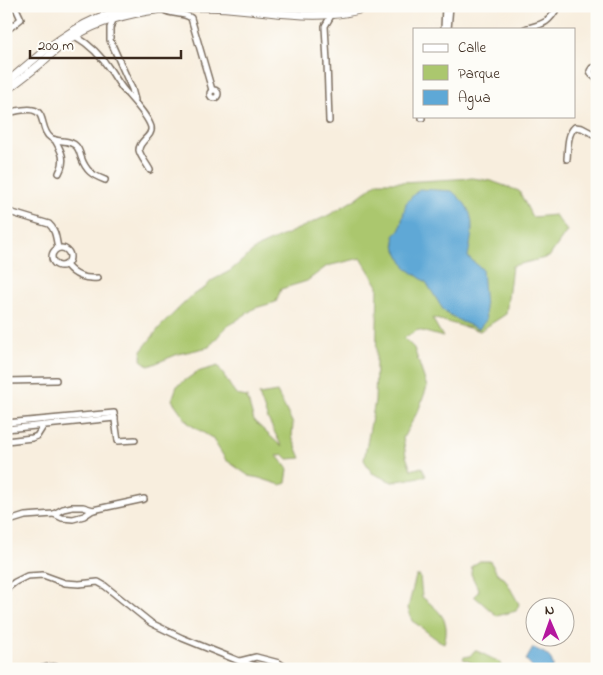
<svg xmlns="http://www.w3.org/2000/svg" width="603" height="675" viewBox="0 0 603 675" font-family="'Indie Flower',sans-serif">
	<rect width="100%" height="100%" fill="#fdfcf7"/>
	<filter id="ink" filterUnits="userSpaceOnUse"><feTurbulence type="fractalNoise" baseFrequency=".02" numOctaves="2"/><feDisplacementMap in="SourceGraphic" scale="10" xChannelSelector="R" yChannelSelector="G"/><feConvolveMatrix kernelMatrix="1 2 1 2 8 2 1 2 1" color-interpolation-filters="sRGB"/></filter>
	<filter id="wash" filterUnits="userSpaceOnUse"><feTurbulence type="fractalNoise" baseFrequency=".0096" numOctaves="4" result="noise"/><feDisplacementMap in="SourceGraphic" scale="20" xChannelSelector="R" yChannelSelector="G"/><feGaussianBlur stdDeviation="1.12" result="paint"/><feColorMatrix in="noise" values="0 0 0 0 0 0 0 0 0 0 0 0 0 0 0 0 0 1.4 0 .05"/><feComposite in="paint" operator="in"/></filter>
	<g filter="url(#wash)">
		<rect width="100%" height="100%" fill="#f8eede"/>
		<!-- green -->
		<g fill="#abc76e" stroke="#737846">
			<polygon points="473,178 491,181 519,191 532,217 555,215 567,231 549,257 512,266 506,314 480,331 432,318 443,337 418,330 404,338 414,348 427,387 419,409 403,438 406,456 411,470 422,467 426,476 392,482 372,473 364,460 375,401 378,286 361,258 327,266 307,281 281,289 276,302 255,308 225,328 209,347 178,354 149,366 141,360 142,350 160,327 179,308 194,294 205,288 211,281 230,271 258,247 329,215 357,198 378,182 402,182"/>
			<polygon points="218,366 236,395 247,397 254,421 282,447 267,417 259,395 277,392 293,424 292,437 301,458 288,459 283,454 277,456 288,469 286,483 281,485 259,478 249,476 226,460 212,438 189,424 172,400 177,386 197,372"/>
			<polygon points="480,561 490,561 497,573 505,579 519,604 516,611 497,616 474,596 479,591 471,574 472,566"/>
			<path d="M416,576H420L422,597C440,611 451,620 444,643C432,638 424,628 412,621L408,608Z"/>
			<polygon points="475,650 501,663 501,669 486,669 463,659 464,657 470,656"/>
		</g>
		<!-- water -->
		<g fill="#5ea8d6" stroke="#4c697a">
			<path d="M419,189L452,191C456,195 461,199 464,203C477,219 471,238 468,257L482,269L486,320L479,329L460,321L444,311L426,282L406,268L396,250L394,236L400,229L406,203Z"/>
			<path d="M533,648C543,652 554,656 553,669H531L532,666L526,660Z"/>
		</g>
	</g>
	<g filter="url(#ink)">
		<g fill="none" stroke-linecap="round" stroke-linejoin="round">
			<defs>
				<g id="street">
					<path d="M164,10C172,15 183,12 191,18L212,90"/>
					<polyline points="113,20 110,28 110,40 132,89 135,100"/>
					<polyline points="444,29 445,6"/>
					<polyline points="448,29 450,6"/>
					<path d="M525,29C542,24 549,24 558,6"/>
					<polyline points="6,31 21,19 15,6"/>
					<path d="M75,36C89,44 102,57 111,71C115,77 119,84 124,90C132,100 147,114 151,127C153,137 139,140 139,150C140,156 147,164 150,170"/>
					<polyline points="597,66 592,68 590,71 592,75 597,79"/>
					<circle cx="214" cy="94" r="4"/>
					<path d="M6,113C14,112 26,108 33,110C46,112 40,131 51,138C59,143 69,139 76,146C79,149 80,153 81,157C86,171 92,175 105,180"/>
					<polyline points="422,116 422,118"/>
					<polyline points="329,121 327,62 325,26 332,14"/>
					<path d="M55,140C62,152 66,160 59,173"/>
					<path d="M567,159C568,148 567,134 575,127L582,128L597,136"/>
					<path d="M6,211L49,224C56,230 56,239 58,248"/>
					<circle cx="61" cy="257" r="9"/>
					<path d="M66,265C75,276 84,279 98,278"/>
					<polyline points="6,381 56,380"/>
					<polyline points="6,423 114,413 118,441 135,440"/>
					<polyline points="6,429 115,418"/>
					<polyline points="6,441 32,438 37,436 44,425"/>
					<polyline points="54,514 62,518 73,519 84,516 93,510 144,499"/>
					<polyline points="6,522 25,516 54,514 63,509 72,507 83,507 93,510"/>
					<polyline points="6,589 15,582 27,576 43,575 65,583 79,584 98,582 105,586 151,623 182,638 239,661 265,669"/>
					<polyline points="240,661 256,657 279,663 288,669"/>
					<path d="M40,669C48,666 56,665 64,669"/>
				</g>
				<g id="secondary">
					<polyline points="280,6 326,9 349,6"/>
					<path d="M6,83C37,57 69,27 108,14C119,11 130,9 141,6"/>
					<path d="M6,91C17,82 28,74 39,65C50,55 62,44 75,36C123,7 194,3 249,10C285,14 336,21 370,6"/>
				</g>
			</defs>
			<!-- street casing -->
			<use href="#street" stroke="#7d6f61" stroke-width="8"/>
			<!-- secondary casing -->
			<use href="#secondary" stroke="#7d6f61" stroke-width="9"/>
			<!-- street -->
			<use href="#street" stroke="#fff" stroke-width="5"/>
			<!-- secondary -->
			<use href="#secondary" stroke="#fff" stroke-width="7"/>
		</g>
	</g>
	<!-- margin -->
	<rect width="603" height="675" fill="none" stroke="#fdfcf7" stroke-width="25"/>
	<!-- legend -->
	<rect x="413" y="28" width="162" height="90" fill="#fdfcf7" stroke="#afa8a0"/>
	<rect x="423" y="44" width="25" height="8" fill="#ffffff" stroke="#afa8a0"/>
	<text x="458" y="52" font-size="15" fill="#3b2a1e">Calle</text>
	<rect x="423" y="65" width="25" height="15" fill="#abc76e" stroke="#afa8a0"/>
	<text x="458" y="78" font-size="15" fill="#3b2a1e">Parque</text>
	<rect x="423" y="90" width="25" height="15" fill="#5ea8d6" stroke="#afa8a0"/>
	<text x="458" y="102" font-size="15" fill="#3b2a1e">Agua</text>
	<!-- north arrow -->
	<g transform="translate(550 622) rotate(358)"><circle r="24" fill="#fdfcf7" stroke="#afa8a0"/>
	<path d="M0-4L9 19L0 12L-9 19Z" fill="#b5179e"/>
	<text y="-8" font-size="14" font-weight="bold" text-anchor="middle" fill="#3b2a1e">N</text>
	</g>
	<!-- scale -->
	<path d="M30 50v8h151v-8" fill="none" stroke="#3b2a1e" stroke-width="2.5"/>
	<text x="38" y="50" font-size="15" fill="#3b2a1e" stroke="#fdfcf7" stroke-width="4" paint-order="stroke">200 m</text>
</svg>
